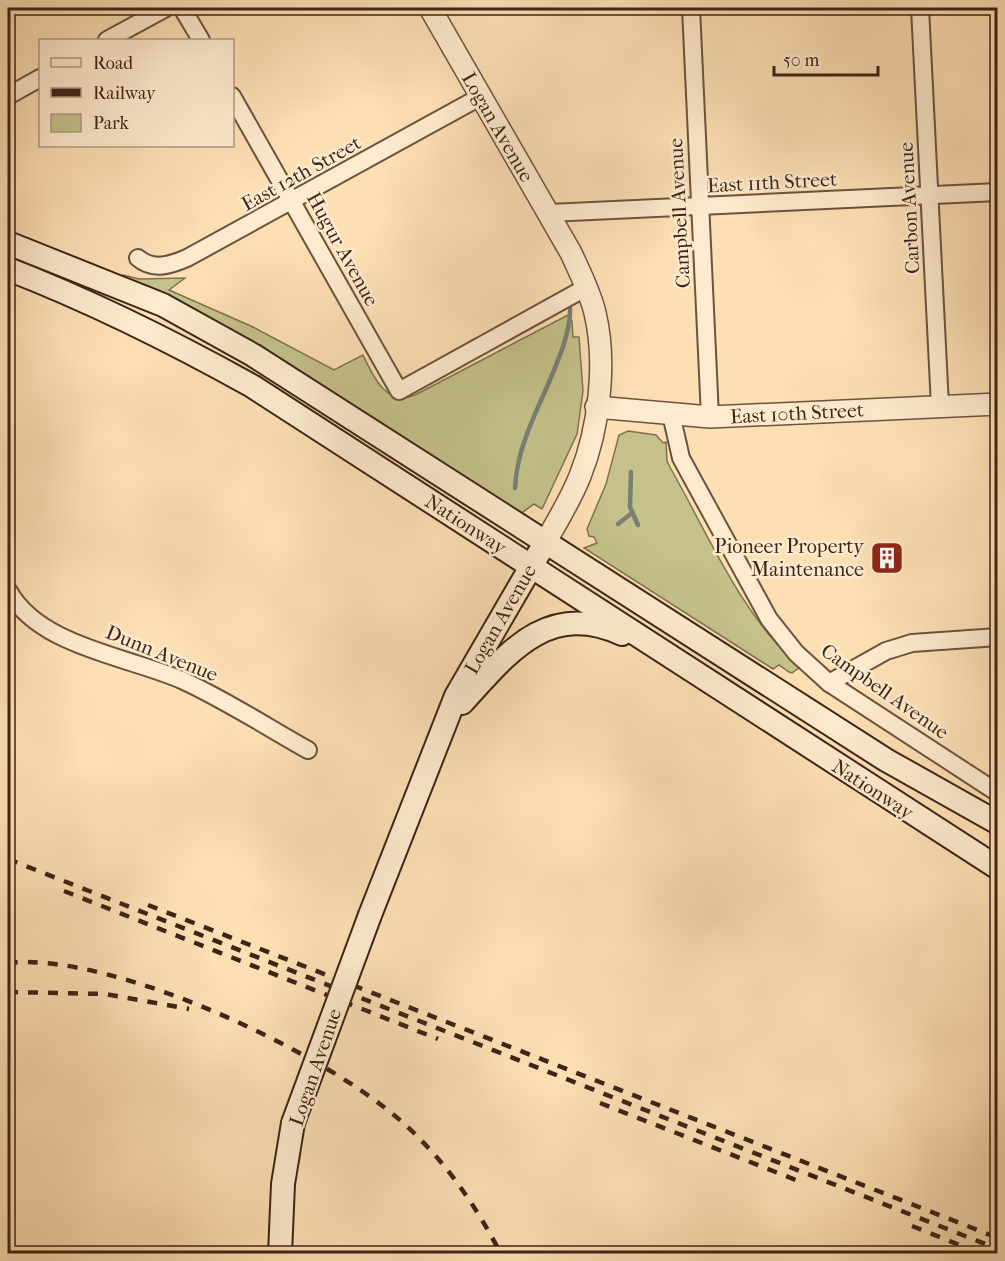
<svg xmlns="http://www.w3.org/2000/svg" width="1005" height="1261" viewBox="0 0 1005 1261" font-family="'IM FELL French Canon',serif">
	<rect width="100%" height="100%" fill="#fddfb4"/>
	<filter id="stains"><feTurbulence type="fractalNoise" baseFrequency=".00333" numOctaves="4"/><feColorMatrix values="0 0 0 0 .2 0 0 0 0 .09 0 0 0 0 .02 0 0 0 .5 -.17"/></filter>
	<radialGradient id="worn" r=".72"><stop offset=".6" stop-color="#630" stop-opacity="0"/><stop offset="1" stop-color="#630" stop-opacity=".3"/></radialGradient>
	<!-- green -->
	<g fill="#c4c18a" stroke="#807250" stroke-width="1.5">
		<path d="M123,275L139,279L185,278L169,290L253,327L334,370L363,355C373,376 386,407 415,395L568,315L572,321L573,337H579L583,391L577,434L542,509L534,504L519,515L121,278Z"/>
		<path d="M628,431L656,435L663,443L666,442L667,461L671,469C709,536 741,615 800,667L792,673L789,672L779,665L773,669L584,548L597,543L594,537L589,536L587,529L606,484L619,435Z"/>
	</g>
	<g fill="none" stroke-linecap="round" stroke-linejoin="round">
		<!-- stream -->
		<g stroke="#797f76" stroke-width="4.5">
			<polyline points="631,472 630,507 638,525"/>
			<path d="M515,488C516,469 520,452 527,434C538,402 577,333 569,302"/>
			<polyline points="618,524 632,513"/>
		</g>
		<defs>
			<g id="minor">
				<polyline points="182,8 201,40"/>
				<polyline points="691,8 710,417"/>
				<polyline points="920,8 940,406"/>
				<polyline points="107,40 166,8"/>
				<polyline points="8,96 40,78"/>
				<polyline points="232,96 399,391 587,287"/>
				<polyline points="549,213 998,192"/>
				<path d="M138,258C153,271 171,265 187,258L480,97"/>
				<polyline points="671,414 681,458 769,619 796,653 829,683 998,793"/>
				<path d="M8,590C39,647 128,656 184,681C227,701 267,727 308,750"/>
				<polyline points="829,683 886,651 912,643 998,637"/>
			</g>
			<g id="tertiary">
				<path d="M430,8L571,253C580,273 590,292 595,313C607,363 599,429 580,476C571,499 558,520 546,541"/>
				<polyline points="596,407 710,417 998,404"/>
			</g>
			<g id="secondary">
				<polyline points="8,243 163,305 253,355 886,760 998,823"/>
				<path d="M8,269C93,302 173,342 252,386L998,868"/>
				<path d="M462,703C507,654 547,600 622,634"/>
				<polyline points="370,915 456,696 539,553"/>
				<polyline points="280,1254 283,1184 293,1123"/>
			</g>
		</defs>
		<!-- minor casing -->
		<use href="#minor" stroke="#6c533e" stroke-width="20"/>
		<!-- tertiary casing -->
		<use href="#tertiary" stroke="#6c533e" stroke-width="24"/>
		<!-- secondary casing -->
		<use href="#secondary" stroke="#3c2416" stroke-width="26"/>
		<!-- minor -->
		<use href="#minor" stroke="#feeace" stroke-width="16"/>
		<!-- tertiary -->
		<use href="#tertiary" stroke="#feeace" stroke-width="21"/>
		<!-- secondary -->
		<use href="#secondary" stroke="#feeace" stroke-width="22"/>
		<!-- rail -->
		<g stroke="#3c2416" stroke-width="4.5" stroke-dasharray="10 10" stroke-linecap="butt">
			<polyline points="8,859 998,1249"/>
			<polyline points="64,891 438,1039"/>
			<polyline points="148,905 998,1238"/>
			<path d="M8,963C114,951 343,1059 417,1136C452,1171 478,1210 501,1254"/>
			<polyline points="8,992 105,994 189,1009"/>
			<polyline points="600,1103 801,1182"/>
			<polyline points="912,1226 982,1254"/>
		</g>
		<defs>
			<polyline id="secondary-bridge" points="293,1123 370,915"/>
		</defs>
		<!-- secondary-bridge casing -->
		<use href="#secondary-bridge" stroke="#3c2416" stroke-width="26" stroke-linecap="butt"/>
		<!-- secondary-bridge -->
		<use href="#secondary-bridge" stroke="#feeace" stroke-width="22"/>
	</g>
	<!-- icons -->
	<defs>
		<symbol id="building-square" viewBox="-11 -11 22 22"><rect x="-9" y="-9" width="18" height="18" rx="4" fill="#8f2418" stroke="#feeace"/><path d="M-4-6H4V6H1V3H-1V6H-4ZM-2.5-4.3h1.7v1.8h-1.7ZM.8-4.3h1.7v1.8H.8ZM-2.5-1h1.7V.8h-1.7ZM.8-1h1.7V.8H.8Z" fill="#fff"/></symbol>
	</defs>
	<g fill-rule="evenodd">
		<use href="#building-square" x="868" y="539" width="38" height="38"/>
	</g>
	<g text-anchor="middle" stroke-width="5" stroke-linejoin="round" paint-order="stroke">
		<!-- street labels -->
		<g font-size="20" fill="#3c2416" stroke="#feeace">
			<text transform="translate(498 127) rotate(60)" y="7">Logan Avenue</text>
			<text transform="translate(301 173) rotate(-29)" y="7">East 12th Street</text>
			<text transform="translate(772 182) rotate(-3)" y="7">East 11th Street</text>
			<text transform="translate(909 208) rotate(-93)" y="7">Carbon Avenue</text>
			<text transform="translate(679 213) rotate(-93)" y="7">Campbell Avenue</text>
			<text transform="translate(343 249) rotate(61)" y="7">Hugur Avenue</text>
			<text transform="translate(797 413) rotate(-3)" y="7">East 10th Street</text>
			<text transform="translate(466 524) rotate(33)" y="7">Nationway</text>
			<text transform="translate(500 619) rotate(-60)" y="7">Logan Avenue</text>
			<text transform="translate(162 653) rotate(22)" y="7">Dunn Avenue</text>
			<text transform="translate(885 691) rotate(35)" y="7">Campbell Avenue</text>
			<text transform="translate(873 789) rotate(33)" y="7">Nationway</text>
			<text transform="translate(315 1067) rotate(-71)" y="7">Logan Avenue</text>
		</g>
		<!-- poi labels -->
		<g font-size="20" fill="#3c2416" stroke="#feeace" text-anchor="end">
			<text x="864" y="553">Pioneer Property<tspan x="864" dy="23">Maintenance</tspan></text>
		</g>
	</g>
	<!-- margin -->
	<rect width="1005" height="1261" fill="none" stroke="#fddfb4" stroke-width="30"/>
	<rect x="9" y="9" width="987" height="1243" fill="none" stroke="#3c2416" stroke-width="3"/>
	<rect x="15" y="15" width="975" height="1231" fill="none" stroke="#3c2416" stroke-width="1.5"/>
	<!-- legend -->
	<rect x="39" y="39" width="195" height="108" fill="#feeace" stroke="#b09b84" stroke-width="1.5"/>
	<rect x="51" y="58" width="30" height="9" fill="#feeace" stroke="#b09b84" stroke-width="1.5"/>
	<text x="93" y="69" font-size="18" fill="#3c2416">Road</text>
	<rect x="51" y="88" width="30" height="9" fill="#3c2416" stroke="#b09b84" stroke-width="1.5"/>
	<text x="93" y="99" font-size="18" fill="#3c2416">Railway</text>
	<rect x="51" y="114" width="30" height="18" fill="#c4c18a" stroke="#b09b84" stroke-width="1.5"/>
	<text x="93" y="129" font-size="18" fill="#3c2416">Park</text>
	<!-- scale -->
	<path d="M774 66v9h104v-9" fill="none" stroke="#3c2416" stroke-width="3"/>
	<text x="783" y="66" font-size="18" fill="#3c2416" stroke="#feeace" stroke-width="4.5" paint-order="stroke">50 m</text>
	<rect width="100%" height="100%" filter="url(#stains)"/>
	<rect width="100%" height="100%" fill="url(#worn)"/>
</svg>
